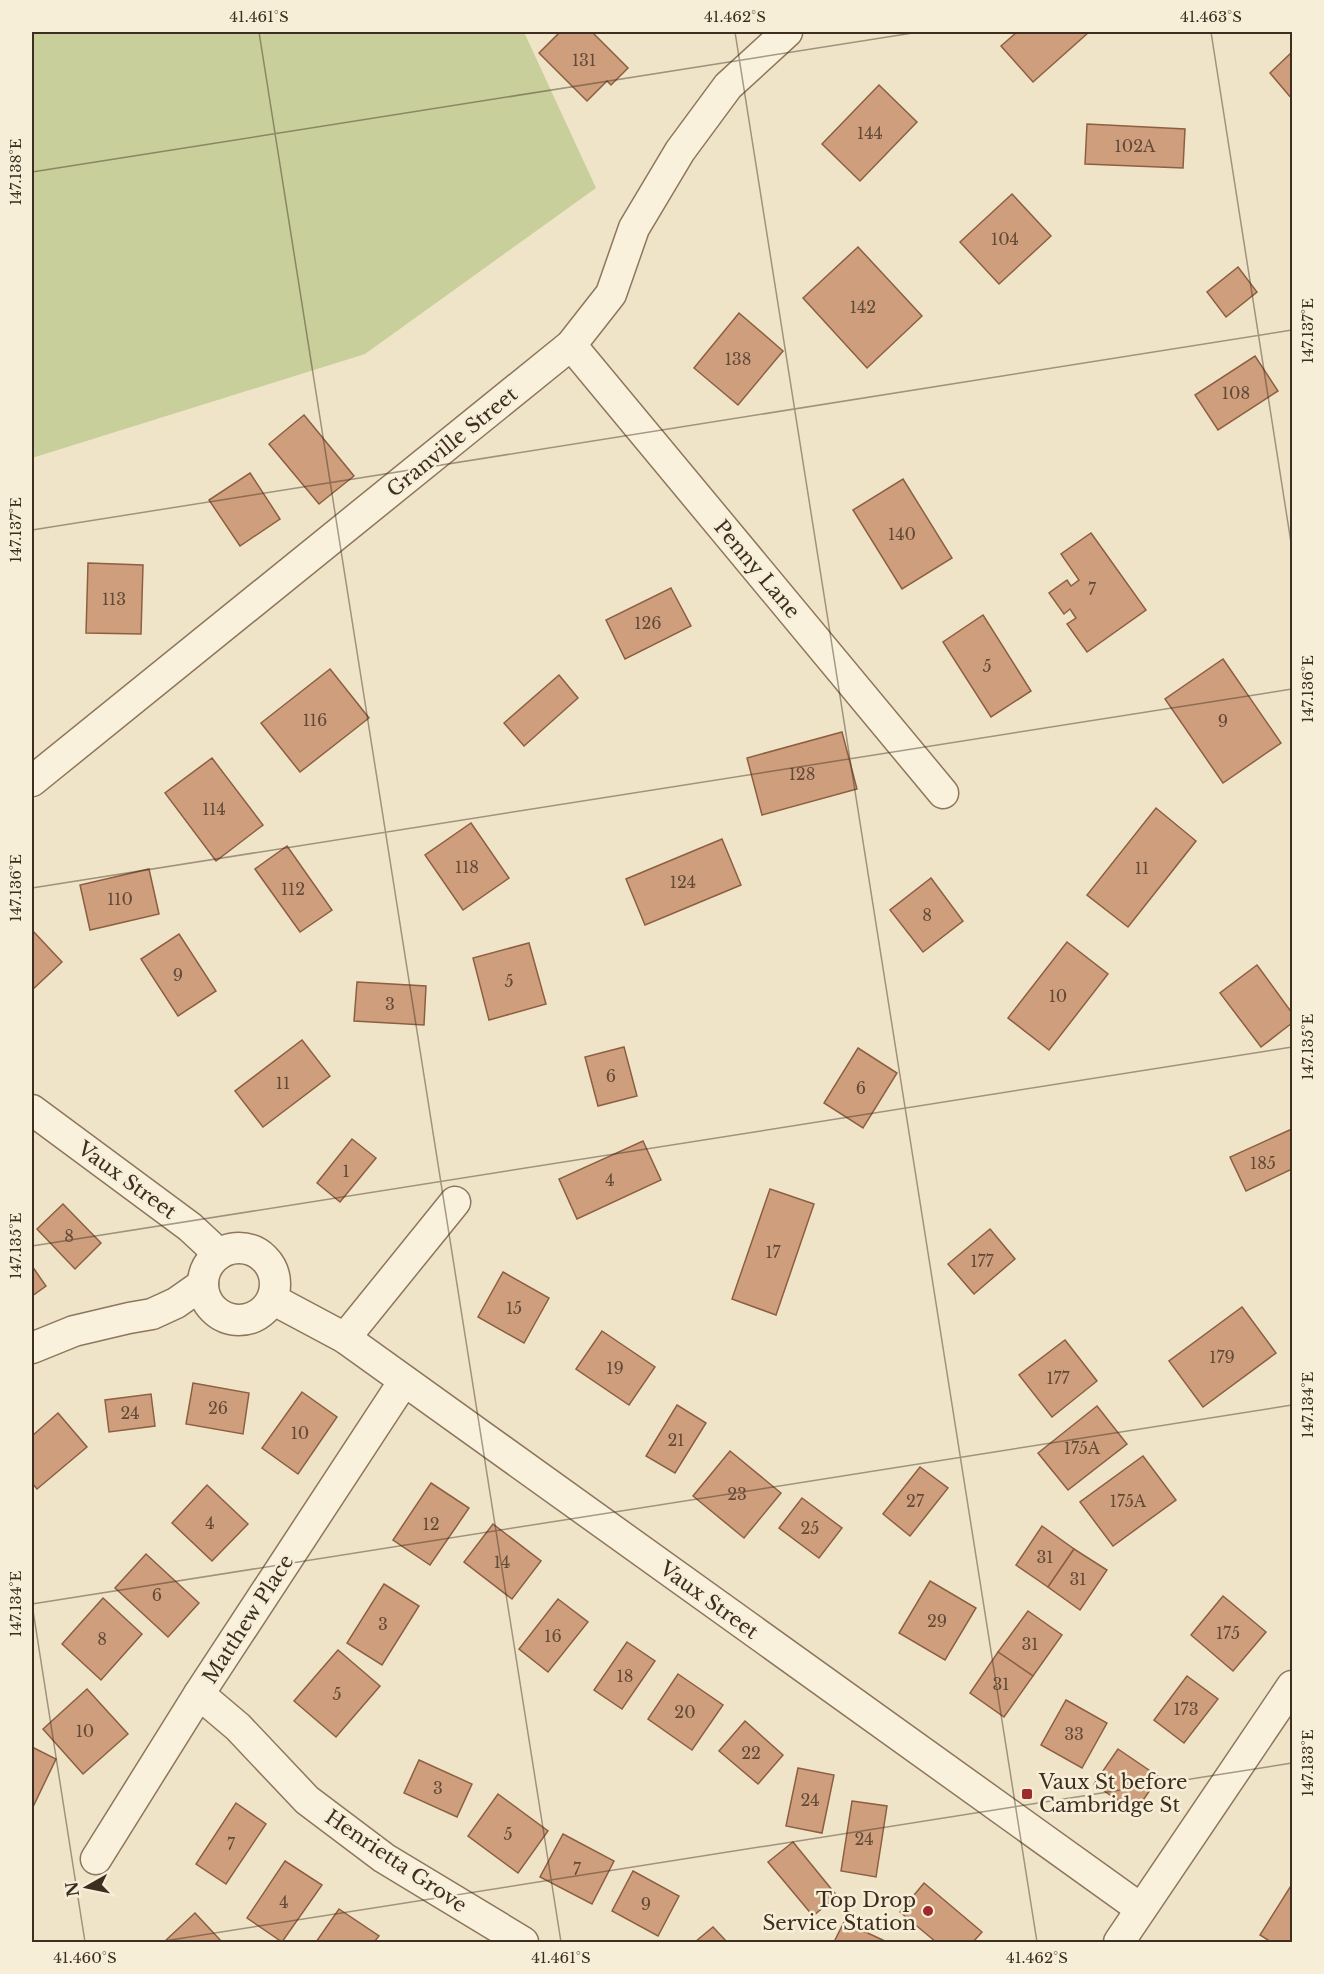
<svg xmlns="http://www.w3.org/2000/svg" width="1324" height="1974" viewBox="0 0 1324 1974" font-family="'Libre Baskerville',serif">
	<rect width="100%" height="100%" fill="#f0e4c8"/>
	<!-- green -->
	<polygon fill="#c9cf9b" points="32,32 524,32 596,188 365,354 32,458"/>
	<!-- building -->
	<g fill="#cf9f7d" stroke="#8d5f41" stroke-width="1.5">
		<polygon points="555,32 592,32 628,68 611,85 607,81 587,101 539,53 558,34"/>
		<polygon points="1017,32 1089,32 1033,82 1001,46"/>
		<polygon points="1292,52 1292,99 1270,73"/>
		<polygon points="879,85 917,122 860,181 822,144"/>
		<polygon points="1087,124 1185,129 1183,168 1085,164"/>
		<polygon points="1012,194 1051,236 999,284 960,242"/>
		<polygon points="858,247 922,316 867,368 803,298"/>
		<polygon points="1238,267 1257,292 1226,317 1207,292"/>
		<polygon points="739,313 783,351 738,405 694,368"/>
		<polygon points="1255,356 1278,391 1218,430 1195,395"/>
		<polygon points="304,415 354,476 319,504 269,444"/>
		<polygon points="250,473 280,519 240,546 209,500"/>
		<polygon points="903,479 952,558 902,589 853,510"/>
		<polygon points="1091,533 1146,610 1087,652 1067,624 1076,618 1070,609 1064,614 1049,593 1067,580 1071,586 1079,580 1061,554"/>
		<polygon points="88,563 143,565 141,634 86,633"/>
		<polygon points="671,588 691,626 625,659 606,620"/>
		<polygon points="983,615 1031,691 991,717 943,642"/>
		<polygon points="1223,659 1281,743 1223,783 1165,699"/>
		<polygon points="330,669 369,718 300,772 261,723"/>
		<polygon points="559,675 578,698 524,746 504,723"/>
		<polygon points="842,732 857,789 762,815 747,758"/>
		<polygon points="212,758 263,825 216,861 165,793"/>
		<polygon points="1156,808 1196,841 1128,927 1087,895"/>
		<polygon points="471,823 509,878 463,910 425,855"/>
		<polygon points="722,839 741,885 645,925 626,879"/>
		<polygon points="287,846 332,910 300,932 255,869"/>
		<polygon points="149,869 159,914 90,930 80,885"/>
		<polygon points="931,878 963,921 923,952 890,910"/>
		<polygon points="32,930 62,962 32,990"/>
		<polygon points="179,934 216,991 178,1016 141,959"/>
		<polygon points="1067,942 1108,974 1049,1050 1008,1018"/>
		<polygon points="529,943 546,1004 489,1020 473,958"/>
		<polygon points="1257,965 1292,1013 1292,1023 1261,1047 1220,993"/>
		<polygon points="357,982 426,986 424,1025 354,1021"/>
		<polygon points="302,1040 330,1076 263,1127 235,1091"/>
		<polygon points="624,1047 637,1096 598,1106 585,1057"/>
		<polygon points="858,1048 897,1073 863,1128 824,1103"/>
		<polygon points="1292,1129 1292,1169 1246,1191 1230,1157"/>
		<polygon points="352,1139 376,1158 340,1202 317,1183"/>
		<polygon points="643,1141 661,1180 577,1219 559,1179"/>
		<polygon points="770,1189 814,1204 776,1315 732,1299"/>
		<polygon points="63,1204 101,1243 75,1269 37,1229"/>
		<polygon points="990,1229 1015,1259 974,1294 948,1264"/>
		<polygon points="32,1266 46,1286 32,1296"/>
		<polygon points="503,1272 549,1298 524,1343 478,1317"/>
		<polygon points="1242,1307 1276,1353 1203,1407 1169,1361"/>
		<polygon points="602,1331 655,1367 629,1405 576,1369"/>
		<polygon points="1065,1340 1097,1381 1052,1417 1019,1375"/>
		<polygon points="193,1383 249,1393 243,1434 186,1424"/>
		<polygon points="302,1392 337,1417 298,1474 262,1448"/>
		<polygon points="151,1394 155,1426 109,1432 105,1400"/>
		<polygon points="677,1405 706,1423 675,1473 646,1456"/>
		<polygon points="1097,1406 1127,1444 1068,1490 1038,1453"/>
		<polygon points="58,1413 87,1447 37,1489 32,1483 32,1436"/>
		<polygon points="730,1451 781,1493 744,1538 693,1496"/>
		<polygon points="1143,1456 1176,1500 1113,1546 1080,1502"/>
		<polygon points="920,1467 948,1488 910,1536 883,1514"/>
		<polygon points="431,1483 469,1508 430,1565 393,1540"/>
		<polygon points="207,1485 248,1524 212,1561 172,1523"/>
		<polygon points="802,1498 842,1528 819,1558 779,1528"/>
		<polygon points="493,1524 541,1561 512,1599 464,1562"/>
		<polygon points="1042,1526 1074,1549 1048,1587 1016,1565"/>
		<polygon points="1074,1549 1107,1570 1080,1610 1048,1587"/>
		<polygon points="146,1554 199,1603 168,1637 115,1588"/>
		<polygon points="930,1581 976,1608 945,1660 899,1633"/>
		<polygon points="384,1584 419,1606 382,1665 347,1643"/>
		<polygon points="1223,1596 1266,1632 1233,1671 1191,1635"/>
		<polygon points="103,1598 142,1634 101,1680 62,1644"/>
		<polygon points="558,1599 588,1622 548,1672 519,1649"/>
		<polygon points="1028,1611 1062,1635 1033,1676 998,1652"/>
		<polygon points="627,1642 655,1661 622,1709 594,1690"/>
		<polygon points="338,1650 380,1686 336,1737 294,1701"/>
		<polygon points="998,1652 1033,1676 1004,1717 970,1693"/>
		<polygon points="678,1674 723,1705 692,1750 648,1719"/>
		<polygon points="1187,1676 1218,1699 1184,1743 1154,1720"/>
		<polygon points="87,1689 128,1734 83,1774 43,1729"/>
		<polygon points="1066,1700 1107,1723 1082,1768 1041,1745"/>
		<polygon points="745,1721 783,1755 758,1784 719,1751"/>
		<polygon points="32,1747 56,1759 32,1809"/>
		<polygon points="1118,1749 1159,1777 1135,1812 1094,1784"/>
		<polygon points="419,1760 472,1784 457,1817 404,1793"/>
		<polygon points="798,1768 834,1775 822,1833 786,1826"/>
		<polygon points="498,1794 548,1831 518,1873 468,1836"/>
		<polygon points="852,1801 887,1806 876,1877 841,1871"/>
		<polygon points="236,1803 266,1824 226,1884 196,1864"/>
		<polygon points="563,1834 614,1861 592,1904 540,1877"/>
		<polygon points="793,1842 837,1896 813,1916 768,1862"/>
		<polygon points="285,1861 322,1885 282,1942 247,1918"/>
		<polygon points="633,1871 679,1896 658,1936 612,1911"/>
		<polygon points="924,1883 982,1932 973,1942 936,1942 900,1912"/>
		<polygon points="1292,1884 1292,1942 1271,1942 1260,1935"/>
		<polygon points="339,1909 379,1936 374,1942 316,1942"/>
		<polygon points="195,1913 222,1942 164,1942"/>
		<polygon points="844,1922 887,1942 834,1942"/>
		<polygon points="713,1927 727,1942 695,1942"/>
	</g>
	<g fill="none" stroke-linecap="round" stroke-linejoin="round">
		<defs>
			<g id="minor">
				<polyline points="571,345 943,793"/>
				<polyline points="32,781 571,345 611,294 634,228 680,151 728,86 787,32"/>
				<polyline points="32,1110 190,1227 219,1254"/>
				<circle cx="239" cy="1284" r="36"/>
				<polyline points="272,1299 345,1338 1141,1909"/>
				<polyline points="345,1338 455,1202"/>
				<polyline points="32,1348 74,1331 129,1318 152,1314 176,1303 203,1284"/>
				<polyline points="199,1694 238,1727 307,1800 384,1858 523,1942"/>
				<polyline points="96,1859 199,1694 404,1381"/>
				<polyline points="1119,1942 1292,1686"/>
			</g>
		</defs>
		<!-- minor casing -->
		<use href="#minor" stroke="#8d765c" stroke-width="33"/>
		<!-- minor -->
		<use href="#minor" stroke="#faf1dc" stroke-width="30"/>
	</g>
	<!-- ticks -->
	<path fill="none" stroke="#3d2e20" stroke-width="1.5" stroke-opacity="0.45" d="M259,32L561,1942M735,32L1037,1942M1211,32L1292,549M32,172L919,32M32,530L1292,330M32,888L1292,689M32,1246L1292,1047M32,1604L1292,1405M32,1604L85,1942M158,1942L1292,1763"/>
	<!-- markers -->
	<g fill="#9e2a2b" stroke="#f7eed8" stroke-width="2">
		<rect x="1021" y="1788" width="12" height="12" rx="3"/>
		<circle cx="928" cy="1911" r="6"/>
	</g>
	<g text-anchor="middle" stroke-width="5" stroke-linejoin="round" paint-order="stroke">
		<!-- number labels -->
		<g font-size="16" fill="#624a37">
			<text x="584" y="66">131</text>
			<text x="870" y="139">144</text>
			<text x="1135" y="152">102A</text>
			<text x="1005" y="245">104</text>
			<text x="863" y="313">142</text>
			<text x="738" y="365">138</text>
			<text x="1236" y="399">108</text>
			<text x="902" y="540">140</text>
			<text x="1092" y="595">7</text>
			<text x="114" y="605">113</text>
			<text x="648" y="629">126</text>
			<text x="987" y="672">5</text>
			<text x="315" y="726">116</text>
			<text x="1223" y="727">9</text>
			<text x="802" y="780">128</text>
			<text x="214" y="815">114</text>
			<text x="467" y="873">118</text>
			<text x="1142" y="874">11</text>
			<text x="683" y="888">124</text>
			<text x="293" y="895">112</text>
			<text x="120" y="905">110</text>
			<text x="927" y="921">8</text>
			<text x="178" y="981">9</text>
			<text x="509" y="987">5</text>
			<text x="1058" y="1002">10</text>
			<text x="390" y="1010">3</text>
			<text x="611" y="1082">6</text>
			<text x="283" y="1089">11</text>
			<text x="861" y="1094">6</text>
			<text x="1263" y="1169">185</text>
			<text x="346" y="1177">1</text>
			<text x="610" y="1186">4</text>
			<text x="69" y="1242">8</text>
			<text x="773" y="1258">17</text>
			<text x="982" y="1267">177</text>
			<text x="514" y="1314">15</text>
			<text x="1222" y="1363">179</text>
			<text x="615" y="1374">19</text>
			<text x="1058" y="1384">177</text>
			<text x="218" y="1414">26</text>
			<text x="130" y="1419">24</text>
			<text x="300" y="1439">10</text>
			<text x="676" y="1446">21</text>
			<text x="1082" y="1454">175A</text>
			<text x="737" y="1500">23</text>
			<text x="915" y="1507">27</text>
			<text x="1128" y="1507">175A</text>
			<text x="210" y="1529">4</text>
			<text x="431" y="1530">12</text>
			<text x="810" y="1534">25</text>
			<text x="1045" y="1563">31</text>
			<text x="502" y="1568">14</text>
			<text x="1078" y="1585">31</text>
			<text x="157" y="1601">6</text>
			<text x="937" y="1627">29</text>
			<text x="383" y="1630">3</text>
			<text x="1228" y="1639">175</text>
			<text x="553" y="1642">16</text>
			<text x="102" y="1645">8</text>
			<text x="1030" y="1650">31</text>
			<text x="625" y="1682">18</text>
			<text x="1001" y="1690">31</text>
			<text x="337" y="1700">5</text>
			<text x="1186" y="1715">173</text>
			<text x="685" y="1718">20</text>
			<text x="85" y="1737">10</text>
			<text x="1074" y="1740">33</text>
			<text x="751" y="1759">22</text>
			<text x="438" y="1794">3</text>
			<text x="810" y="1806">24</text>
			<text x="508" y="1840">5</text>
			<text x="864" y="1845">24</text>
			<text x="231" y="1850">7</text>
			<text x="577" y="1875">7</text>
			<text x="284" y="1908">4</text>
			<text x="646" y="1910">9</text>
		</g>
		<!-- street labels -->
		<g font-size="20" fill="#3d2e20" stroke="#f7eed8">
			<text transform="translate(452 442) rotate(-39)" y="7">Granville Street</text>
			<text transform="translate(757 569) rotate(50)" y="7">Penny Lane</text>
			<text transform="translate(127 1180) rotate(36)" y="7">Vaux Street</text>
			<text transform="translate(709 1600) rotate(36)" y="7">Vaux Street</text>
			<text transform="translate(248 1619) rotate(-57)" y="7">Matthew Place</text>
			<text transform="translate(396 1861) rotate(34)" y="7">Henrietta Grove</text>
		</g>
		<!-- poi labels -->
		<g font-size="20" fill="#3d2e20" stroke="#f7eed8" text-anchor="start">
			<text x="1039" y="1789">Vaux St before<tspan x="1039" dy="23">Cambridge St</tspan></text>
			<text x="916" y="1907" text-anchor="end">Top Drop<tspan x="916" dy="23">Service Station</tspan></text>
		</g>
	</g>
	<!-- border -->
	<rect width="1324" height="1974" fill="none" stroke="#f7eed8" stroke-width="66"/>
	<!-- north arrow -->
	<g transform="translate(87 1887) rotate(261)" stroke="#f7eed8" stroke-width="4.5" paint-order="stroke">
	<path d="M0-4.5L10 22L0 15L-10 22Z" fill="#3d2e20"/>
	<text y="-9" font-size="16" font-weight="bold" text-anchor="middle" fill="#3d2e20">N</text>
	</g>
	<rect x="33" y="33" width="1258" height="1908" fill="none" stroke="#3d2e20" stroke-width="2"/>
	<g font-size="15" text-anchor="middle" fill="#3d2e20">
		<text x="259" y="22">41.461°S</text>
		<text x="735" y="22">41.462°S</text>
		<text x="1211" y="22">41.463°S</text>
		<text transform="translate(16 172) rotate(-90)" y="5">147.138°E</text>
		<text transform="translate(1308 331) rotate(-90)" y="5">147.137°E</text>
		<text transform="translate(16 530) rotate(-90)" y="5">147.137°E</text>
		<text transform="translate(1308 689) rotate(-90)" y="5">147.136°E</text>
		<text transform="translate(16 888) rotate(-90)" y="5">147.136°E</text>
		<text transform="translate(1308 1047) rotate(-90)" y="5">147.135°E</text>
		<text transform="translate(16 1246) rotate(-90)" y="5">147.135°E</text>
		<text transform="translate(1308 1405) rotate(-90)" y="5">147.134°E</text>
		<text transform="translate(16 1604) rotate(-90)" y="5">147.134°E</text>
		<text transform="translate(1308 1763) rotate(-90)" y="5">147.133°E</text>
		<text x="85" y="1963">41.460°S</text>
		<text x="561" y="1963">41.461°S</text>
		<text x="1037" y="1963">41.462°S</text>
	</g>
</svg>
